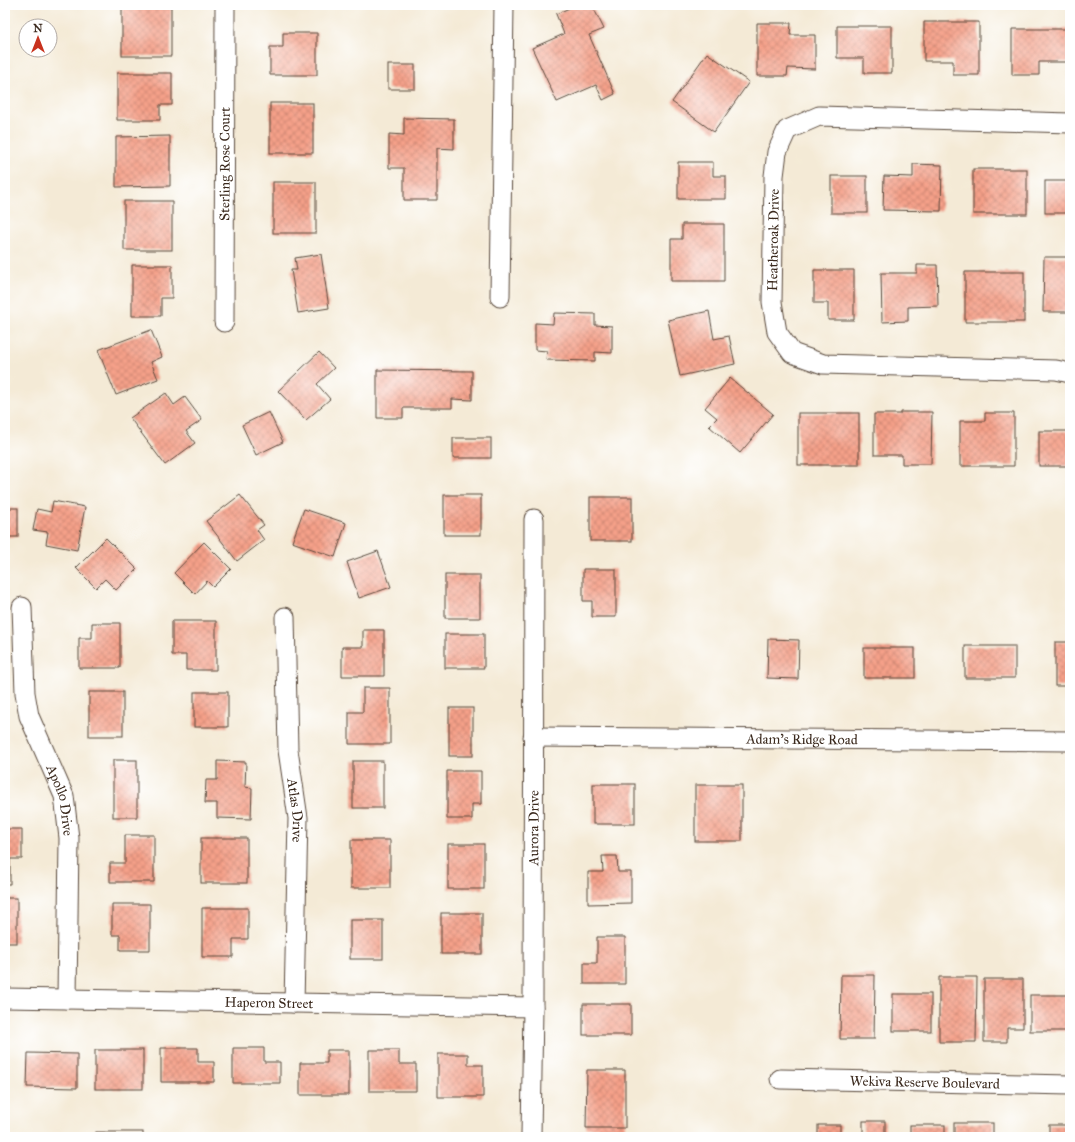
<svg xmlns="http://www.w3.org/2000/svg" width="1075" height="1142" viewBox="0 0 1075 1142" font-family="'IM FELL Great Primer',serif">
	<defs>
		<pattern id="building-cross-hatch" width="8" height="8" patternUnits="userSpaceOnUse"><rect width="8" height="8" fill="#f5a089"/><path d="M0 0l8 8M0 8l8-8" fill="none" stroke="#c8836f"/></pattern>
	</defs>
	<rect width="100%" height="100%" fill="#fff"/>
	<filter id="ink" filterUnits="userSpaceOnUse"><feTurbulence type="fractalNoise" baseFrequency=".025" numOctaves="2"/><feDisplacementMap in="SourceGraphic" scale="8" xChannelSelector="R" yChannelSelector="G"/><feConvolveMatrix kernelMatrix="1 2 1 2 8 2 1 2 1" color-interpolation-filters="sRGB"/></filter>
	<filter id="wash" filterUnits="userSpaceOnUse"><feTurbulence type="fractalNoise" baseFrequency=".012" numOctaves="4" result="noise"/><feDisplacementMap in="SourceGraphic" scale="16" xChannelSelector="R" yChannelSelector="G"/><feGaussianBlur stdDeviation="0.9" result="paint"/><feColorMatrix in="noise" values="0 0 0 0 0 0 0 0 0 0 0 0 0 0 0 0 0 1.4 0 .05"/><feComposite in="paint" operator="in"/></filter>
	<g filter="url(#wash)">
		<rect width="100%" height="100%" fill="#f4ead6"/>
		<g id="blocks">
			<!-- building -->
			<g fill="url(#building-cross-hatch)">
				<polygon points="576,5 592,5 604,29 589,35 615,94 603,100 596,85 557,102 532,48 564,34 556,14"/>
				<rect x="122" y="7" width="49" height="49"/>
				<polygon points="924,22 979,22 979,75 953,75 953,61 924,61"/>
				<polygon points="757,23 791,23 790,35 815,35 815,69 788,68 787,76 757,76"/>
				<polygon points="837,26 892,26 892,73 864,73 864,58 837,58"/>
				<polygon points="1012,29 1068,29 1068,62 1039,62 1039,75 1012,75"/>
				<polygon points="283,33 317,33 317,75 270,75 270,47 283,47"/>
				<polygon points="707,53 749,82 714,132 672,102"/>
				<rect x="388" y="65" width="27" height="24"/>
				<polygon points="117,73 172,73 172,105 160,105 160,120 117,120"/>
				<rect x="270" y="103" width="43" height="50"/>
				<polygon points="404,118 454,119 454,149 437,148 437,200 404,200 404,168 389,168 389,134 404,135"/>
				<polygon points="170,136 170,186 116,187 116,137"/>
				<polygon points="678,162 713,162 713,176 726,176 726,199 678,199"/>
				<polygon points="913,164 942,165 941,211 883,210 884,176 913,177"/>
				<rect x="973" y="169" width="54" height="45"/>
				<rect x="831" y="176" width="36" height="37"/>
				<rect x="1045" y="181" width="25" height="32"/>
				<rect x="273" y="182" width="43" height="51"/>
				<rect x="124" y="201" width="48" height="49"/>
				<polygon points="682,224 724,224 724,281 671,281 671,239 682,239"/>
				<polygon points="321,254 329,308 298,313 291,270 297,270 295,258"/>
				<polygon points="1044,257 1070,257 1070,312 1043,312"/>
				<polygon points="132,265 172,265 172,298 161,298 161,316 132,316"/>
				<polygon points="917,265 937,265 938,306 908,307 908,321 882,322 881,273 917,273"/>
				<polygon points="814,270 854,270 854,320 828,320 828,303 814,303"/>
				<rect x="965" y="272" width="59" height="50"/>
				<polygon points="709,311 714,339 729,336 735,364 680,376 668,320"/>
				<polygon points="554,313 595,314 595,325 612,326 612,353 595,352 595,361 546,360 547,351 535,350 535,323 553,324"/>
				<polygon points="151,330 162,357 151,362 158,379 116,395 98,350"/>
				<polygon points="319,352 334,368 317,384 330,399 306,420 278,391"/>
				<polygon points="377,370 472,371 472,400 452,399 452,408 403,408 403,418 377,418"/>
				<polygon points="730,378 773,414 740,453 709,426 717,418 705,408"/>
				<polygon points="166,393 174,405 185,397 202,420 186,431 195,443 165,465 130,418"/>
				<polygon points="269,412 283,442 256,455 242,425"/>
				<polygon points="901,412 932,412 931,464 902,464 902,455 874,455 874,414 901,414"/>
				<rect x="798" y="413" width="61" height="52"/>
				<polygon points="985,413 1014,413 1014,466 960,466 960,421 985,421"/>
				<rect x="1039" y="431" width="31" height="35"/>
				<rect x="453" y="438" width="38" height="20"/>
				<polygon points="240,495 264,525 257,530 264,540 237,561 206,521"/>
				<rect x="444" y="495" width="37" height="40"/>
				<rect x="590" y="497" width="42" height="44"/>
				<polygon points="53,501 85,507 77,550 46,544 48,532 33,530 37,509 51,512"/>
				<rect x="5" y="508" width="13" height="29"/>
				<polygon points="304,509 346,523 335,557 292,542"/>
				<polygon points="106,538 137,569 116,590 105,579 96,588 76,568"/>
				<polygon points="204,542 231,569 213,587 207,581 195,594 174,573"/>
				<polygon points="378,551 391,587 359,598 347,562"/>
				<polygon points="583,569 616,569 616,617 592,617 592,601 583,601"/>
				<rect x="445" y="575" width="35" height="43"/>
				<polygon points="172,621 216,621 216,670 186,670 186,655 172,655"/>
				<polygon points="92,623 120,623 120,668 79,668 79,638 92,638"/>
				<polygon points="363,630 384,630 384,676 342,676 342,647 363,647"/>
				<rect x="445" y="634" width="39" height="34"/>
				<polygon points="768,639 799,640 798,679 767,678"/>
				<rect x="1055" y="642" width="15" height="44"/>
				<rect x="965" y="646" width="50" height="32"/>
				<rect x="864" y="648" width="51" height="30"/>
				<polygon points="363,688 390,688 390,744 349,744 349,712 363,712"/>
				<rect x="89" y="692" width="34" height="44"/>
				<rect x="194" y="692" width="34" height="35"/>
				<rect x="449" y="708" width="24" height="48"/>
				<rect x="113" y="760" width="24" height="57"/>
				<polygon points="217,761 246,762 245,787 252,788 251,819 217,818 217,803 205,803 206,780 217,780"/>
				<rect x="353" y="761" width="30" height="47"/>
				<polygon points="447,771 481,771 481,804 472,804 472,819 447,819"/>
				<rect x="593" y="784" width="42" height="40"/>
				<rect x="695" y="785" width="47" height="56"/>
				<polygon points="5,829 22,829 22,859 10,859 10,884 5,884"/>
				<polygon points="125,835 154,835 154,882 110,882 110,863 125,863"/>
				<rect x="201" y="838" width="46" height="45"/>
				<rect x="351" y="840" width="39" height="48"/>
				<rect x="448" y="844" width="36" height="45"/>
				<polygon points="602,856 617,856 618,872 631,872 631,903 588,904 588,872 603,872"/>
				<rect x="5" y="898" width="12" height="45"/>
				<polygon points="112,904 150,904 150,950 120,950 120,935 112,935"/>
				<polygon points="202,908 248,908 248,939 233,939 233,957 202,957"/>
				<rect x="441" y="913" width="41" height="41"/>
				<rect x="350" y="920" width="33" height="39"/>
				<polygon points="597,937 625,937 625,984 584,984 584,963 597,963"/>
				<polygon points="841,975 875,975 874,1039 840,1039"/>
				<polygon points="939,977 977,977 976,1042 939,1042"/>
				<polygon points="984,979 1023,979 1023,1028 1007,1028 1007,1042 984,1042"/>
				<rect x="893" y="994" width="38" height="37"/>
				<rect x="1030" y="995" width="39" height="36"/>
				<rect x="583" y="1004" width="48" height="31"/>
				<polygon points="161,1048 198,1048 198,1062 214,1062 214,1082 161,1082"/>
				<polygon points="233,1048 264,1048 264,1062 280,1062 280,1083 233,1083"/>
				<rect x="95" y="1050" width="48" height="39"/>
				<polygon points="327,1050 349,1050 349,1095 300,1095 300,1063 327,1063"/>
				<polygon points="369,1050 399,1050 399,1064 416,1064 416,1091 369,1091"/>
				<polygon points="28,1053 77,1054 77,1088 27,1087"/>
				<polygon points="438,1054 468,1054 468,1065 483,1065 483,1097 438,1097"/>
				<polygon points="587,1070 625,1070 625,1128 586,1128"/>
				<rect x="863" y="1121" width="22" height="16"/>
				<rect x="954" y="1123" width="39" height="14"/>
				<rect x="818" y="1125" width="22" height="12"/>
				<rect x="910" y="1125" width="35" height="12"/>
				<rect x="1049" y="1125" width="21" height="12"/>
				<rect x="96" y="1132" width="47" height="5"/>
			</g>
		</g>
	</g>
	<g filter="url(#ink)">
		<use href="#blocks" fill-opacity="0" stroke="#57473a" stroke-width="1"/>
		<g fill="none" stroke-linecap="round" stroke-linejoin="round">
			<defs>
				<g id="street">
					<polyline points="1070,123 819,116 787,130 777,152 774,176 772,302 777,332 792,353 823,364 1056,370 1070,373"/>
					<polyline points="500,297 504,5"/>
					<path id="s1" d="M224,322L225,5"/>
					<path id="s2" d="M22,607L25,693L29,716L64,796L69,838L67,999"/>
					<path id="s3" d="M285,617L288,750L298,818L294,1003"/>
					<path id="s4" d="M533,737L1070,741"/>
					<path id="s5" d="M5,998L533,1007"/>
					<path id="s6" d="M780,1079L1070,1085"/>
					<path id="s7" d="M531,1137L533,1007L534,519"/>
				</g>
			</defs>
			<!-- street casing -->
			<use href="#street" stroke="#57473a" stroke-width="21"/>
			<!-- street -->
			<use href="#street" stroke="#fff" stroke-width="19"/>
		</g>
	</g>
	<g text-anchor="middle" stroke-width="3.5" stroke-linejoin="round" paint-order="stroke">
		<!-- street labels -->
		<g font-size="14" fill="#3b2a1e" stroke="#fff">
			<text dy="5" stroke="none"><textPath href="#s1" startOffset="158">Sterling Rose Court</textPath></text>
			<text transform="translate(773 240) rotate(-89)" y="5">Heatheroak Drive</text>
			<text dy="5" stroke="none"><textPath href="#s4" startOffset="269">Adam's Ridge Road</textPath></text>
			<text dy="5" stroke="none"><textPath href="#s2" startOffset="200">Apollo Drive</textPath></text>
			<text dy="5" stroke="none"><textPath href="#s3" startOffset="194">Atlas Drive</textPath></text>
			<text dy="5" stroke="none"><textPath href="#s7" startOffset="309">Aurora Drive</textPath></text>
			<text dy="5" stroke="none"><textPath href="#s5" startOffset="264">Haperon Street</textPath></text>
			<text dy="5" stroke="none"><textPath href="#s6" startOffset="145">Wekiva Reserve Boulevard</textPath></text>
		</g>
	</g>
	<!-- margin -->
	<rect width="1075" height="1142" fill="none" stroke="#fff" stroke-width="20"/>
	<!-- north arrow -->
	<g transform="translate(38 38)"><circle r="19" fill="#ffffff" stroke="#b1aaa5"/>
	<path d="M0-3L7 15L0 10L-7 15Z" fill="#c8321e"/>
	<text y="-6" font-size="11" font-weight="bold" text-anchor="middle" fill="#3b2a1e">N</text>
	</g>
</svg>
